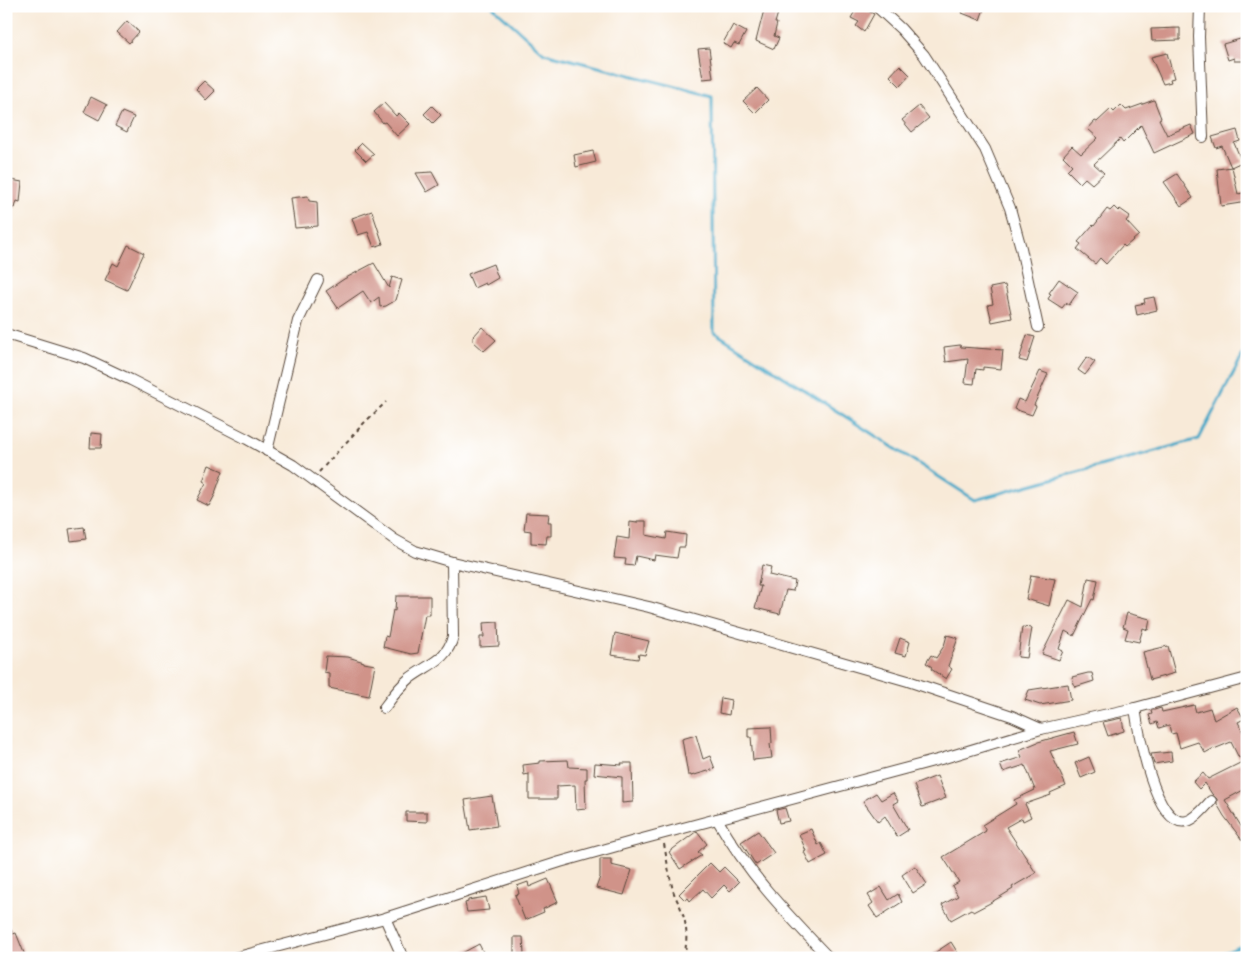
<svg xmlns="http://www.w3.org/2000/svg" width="1253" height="964" viewBox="0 0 1253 964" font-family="Delius,sans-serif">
	<rect width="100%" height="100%" fill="#fff"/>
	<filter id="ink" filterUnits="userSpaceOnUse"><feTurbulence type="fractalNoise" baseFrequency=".02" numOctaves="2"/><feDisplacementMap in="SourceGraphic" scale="10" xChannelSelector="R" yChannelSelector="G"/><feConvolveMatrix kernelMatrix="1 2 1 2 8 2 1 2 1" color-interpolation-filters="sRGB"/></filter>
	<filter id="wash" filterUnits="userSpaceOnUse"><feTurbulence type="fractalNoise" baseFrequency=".0096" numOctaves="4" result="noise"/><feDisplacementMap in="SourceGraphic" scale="20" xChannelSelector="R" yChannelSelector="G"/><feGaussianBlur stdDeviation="1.12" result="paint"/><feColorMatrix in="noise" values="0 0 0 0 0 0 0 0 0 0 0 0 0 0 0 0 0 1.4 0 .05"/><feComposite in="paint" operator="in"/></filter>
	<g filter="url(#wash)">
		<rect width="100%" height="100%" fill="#f8ead8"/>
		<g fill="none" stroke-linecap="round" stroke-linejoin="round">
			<!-- stream -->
			<g stroke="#49a9c8" stroke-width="3">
				<polyline points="492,6 544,53 712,96 714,332 975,500 1199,439 1247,347"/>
				<polyline points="1212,958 1247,944"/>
			</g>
		</g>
		<g id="blocks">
			<!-- building -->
			<g fill="#d09389">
				<polygon points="765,6 780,6 775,23 777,23 774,36 779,38 774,49 756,41"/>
				<polygon points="858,6 874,14 864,32 856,26 859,22 851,18"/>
				<polygon points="965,6 985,6 980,20 962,13"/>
				<polygon points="127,21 139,32 129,43 117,32"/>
				<polygon points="733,25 746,32 739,45 734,43 731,48 723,43"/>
				<polygon points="1180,28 1180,40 1152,41 1151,29"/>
				<polygon points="1247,37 1247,61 1234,61 1234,58 1228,60 1223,44"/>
				<polygon points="709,48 713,78 703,79 698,49"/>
				<polygon points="1167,53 1174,78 1170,79 1171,82 1163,84 1151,57"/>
				<polygon points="900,65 910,75 900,86 890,76"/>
				<polygon points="204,81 215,91 206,100 196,89"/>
				<polygon points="757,88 768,100 755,113 743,101"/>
				<polygon points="91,97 107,105 99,120 84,112"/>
				<polygon points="1154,100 1161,118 1159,119 1167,135 1191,125 1195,134 1154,153 1141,125 1123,143 1120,139 1094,164 1104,173 1092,184 1085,178 1080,183 1067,170 1072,165 1063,156 1072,146 1081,154 1098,138 1088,129 1095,121 1097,122 1111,109 1114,112 1121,105 1126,110"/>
				<polygon points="384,103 396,116 399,113 410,124 397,136 385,122 383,123 374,112"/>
				<polygon points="432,106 441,115 433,123 424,114"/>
				<polygon points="919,106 929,118 912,132 902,120"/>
				<polygon points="122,112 134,117 127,132 115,126"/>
				<polygon points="1237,130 1240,141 1234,143 1242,162 1231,167 1222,146 1216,148 1212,137"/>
				<polygon points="362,143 374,154 366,161 355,150"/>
				<polygon points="593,151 596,162 576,167 574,155"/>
				<polygon points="1232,167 1238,194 1247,192 1247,202 1221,206 1217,169"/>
				<polygon points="432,172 439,185 427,192 416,173"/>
				<polygon points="1177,174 1193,198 1181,206 1164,182"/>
				<polygon points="6,179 22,182 20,202 17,201 15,208 6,207"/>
				<polygon points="308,196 309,201 317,202 318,226 295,228 291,198"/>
				<polygon points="1114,207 1118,211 1120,209 1130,216 1126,221 1139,235 1125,247 1123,245 1106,264 1100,258 1095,264 1077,249 1081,244 1078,242 1093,225 1094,226 1107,209 1110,211"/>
				<polygon points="372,211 383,244 374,247 368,232 358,235 352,218"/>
				<polygon points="128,245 144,253 127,290 105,280 113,263 118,266"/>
				<polygon points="374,263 389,288 392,277 402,280 396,300 386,306 380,307 379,297 371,303 363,291 338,308 326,291 344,279"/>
				<polygon points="493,264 498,278 486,285 485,283 474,288 468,274"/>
				<polygon points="1059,279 1078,292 1069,305 1066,303 1062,308 1048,299 1051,294 1049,293"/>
				<polygon points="1005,285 1012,318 992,322 988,305 993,304 990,288"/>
				<polygon points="1154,297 1157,310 1137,315 1135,305 1145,303 1144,299"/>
				<polygon points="482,327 496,340 484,351 473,341 473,337"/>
				<polygon points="1027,335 1035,337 1027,362 1019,360"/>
				<polygon points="960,345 961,347 1003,350 1001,369 983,367 983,370 976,369 974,384 965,383 968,359 946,362 944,347"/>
				<polygon points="1087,357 1095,362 1085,375 1078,370"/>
				<polygon points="1040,371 1048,374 1034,405 1036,406 1032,415 1014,409 1018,399 1025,402"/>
				<polygon points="91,433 102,434 101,448 90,448"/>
				<polygon points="209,465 223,471 215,493 216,493 209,506 197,500 206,483 203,481"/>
				<polygon points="526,513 549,514 548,522 551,522 551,536 547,536 546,544 531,543 531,531 524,530"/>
				<polygon points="637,521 646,521 646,535 666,539 667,532 686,535 685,547 679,547 677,558 655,555 654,560 636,556 634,566 625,565 626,559 614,558 617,537 629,539 630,522 637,523"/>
				<polygon points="84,527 86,539 71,541 69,529"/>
				<polygon points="762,565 771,567 769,575 795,581 793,591 786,590 780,614 755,608 761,586 758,586"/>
				<polygon points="1031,575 1055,579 1049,606 1026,599"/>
				<polygon points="1088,578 1098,580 1094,600 1092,599 1074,636 1065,631 1059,649 1063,651 1059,660 1042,654 1069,600 1083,607"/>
				<polygon points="396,596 430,596 430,615 425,615 418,653 411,654 383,647 385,636 388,637 393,610 395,611"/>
				<polygon points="1127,613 1150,619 1148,630 1143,628 1139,642 1125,639 1128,629 1123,627"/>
				<polygon points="498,622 499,646 480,647 480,637 484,637 483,623"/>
				<polygon points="1022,627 1032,628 1027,658 1018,657"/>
				<polygon points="615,633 649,641 645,655 639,654 638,659 611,655"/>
				<polygon points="947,635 958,638 948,666 952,669 946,679 931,669 932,667 926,663 931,655 936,658 944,646"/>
				<polygon points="900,638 910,642 906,656 895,653"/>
				<polygon points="1168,646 1175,673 1150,680 1143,652"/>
				<polygon points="326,656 348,657 364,662 364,663 375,665 369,696 329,688 329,673 324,672"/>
				<polygon points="1088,673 1092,673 1094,681 1075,687 1072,677"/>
				<polygon points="1068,684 1071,700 1040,705 1025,700 1029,690"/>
				<polygon points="721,698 731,700 729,715 719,713"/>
				<polygon points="1194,705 1196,712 1210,708 1214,720 1237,707 1244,719 1238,722 1247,740 1247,754 1239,758 1231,742 1214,749 1214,748 1205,753 1198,742 1180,748 1176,733 1171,734 1169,725 1159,728 1157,722 1152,724 1149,715 1152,714 1151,711 1161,708 1162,712"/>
				<polygon points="1122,718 1124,731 1108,736 1103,722"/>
				<polygon points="771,727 772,743 770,744 772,758 753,760 751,737 748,737 748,728"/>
				<polygon points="1074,732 1078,744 1050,751 1066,786 1050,793 1051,795 1025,804 1031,817 1023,821 1022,818 1006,827 1036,873 1012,887 1013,889 990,903 973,912 971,909 951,920 942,905 958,896 952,886 959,882 943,857 986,831 982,825 1016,804 1014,800 1035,790 1025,765 1003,772 1000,764 1022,757 1019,750 1038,742"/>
				<polygon points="696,735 703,759 710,756 715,769 691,776 691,775 688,775 682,739"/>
				<polygon points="1171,752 1172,761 1154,764 1151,754"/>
				<polygon points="1089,757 1095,772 1081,778 1075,763"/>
				<polygon points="568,760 569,767 587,768 587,779 585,779 586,809 576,810 575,785 557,786 557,799 529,799 529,774 524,775 523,765 540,763 540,761"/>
				<polygon points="1242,762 1246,770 1242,771 1247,779 1247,788 1225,800 1247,836 1242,840 1224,816 1217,804 1217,799 1212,794 1205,783 1199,789 1193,782 1203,773 1208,779"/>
				<polygon points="595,763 622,765 621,763 632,763 633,802 622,803 622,777 594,774"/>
				<polygon points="937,776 946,798 922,807 914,785"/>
				<polygon points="876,793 881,800 893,793 898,801 893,804 908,830 897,837 885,816 878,822 863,801"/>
				<polygon points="492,796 497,826 470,830 465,800"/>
				<polygon points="785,808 789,821 779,823 776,810"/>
				<polygon points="406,812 427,812 427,822 406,821"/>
				<polygon points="811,829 818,845 821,843 827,855 810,864 804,852 806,851 799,834"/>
				<polygon points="697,831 707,844 698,852 702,855 680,869 669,852"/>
				<polygon points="758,831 774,853 756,865 741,842"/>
				<polygon points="600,859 611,859 611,865 632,870 624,895 596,888 600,877"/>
				<polygon points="710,863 719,872 724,867 739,882 730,891 724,885 711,898 703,889 690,901 688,898 685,900 679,894"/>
				<polygon points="915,866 927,884 913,893 902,875"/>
				<polygon points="548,879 558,902 543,909 544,912 525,920 515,895 519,894 517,886 528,882 529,887"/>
				<polygon points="881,887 889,900 898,894 902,902 877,918 869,906 873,903 868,895"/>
				<polygon points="486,897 489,910 467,912 465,903 468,902 468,900"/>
				<polygon points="6,920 13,934 16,933 26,958 6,958"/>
				<polygon points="514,937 523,937 524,954 514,954"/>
				<polygon points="951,942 961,958 927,958"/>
				<polygon points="479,944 486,958 453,958"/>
			</g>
		</g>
	</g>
	<g filter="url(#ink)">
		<use href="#blocks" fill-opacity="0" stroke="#57473a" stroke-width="1"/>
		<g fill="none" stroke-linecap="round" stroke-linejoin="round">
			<defs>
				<g id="street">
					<polyline points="876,6 901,29 924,55 985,149 1010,208 1021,248 1038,327"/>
					<polyline points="1200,6 1199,37 1203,137"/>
					<polyline points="6,334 84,358 131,380 247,439 293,465 395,540 415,551 452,562 649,607 908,681 1012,716 1041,729"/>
					<polyline points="267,451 298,321 318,280"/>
					<path d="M384,708C392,697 399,687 410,678C427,665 448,660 453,636L452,562"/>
					<path d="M1135,708C1138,729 1155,830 1187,821C1196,819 1205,807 1211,801"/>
					<path d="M717,819C749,875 785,912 829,958"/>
					<polyline points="385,918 403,958"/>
					<polyline points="234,958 385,918 560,862 631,842 941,759 1041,729 1135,708 1247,678"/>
				</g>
			</defs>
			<!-- street casing -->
			<use href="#street" stroke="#57473a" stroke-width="12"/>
			<!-- path -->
			<g stroke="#57473a" stroke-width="2" stroke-dasharray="4 4" stroke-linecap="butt">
				<polyline points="319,472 364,423 386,402"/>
				<path d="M664,844C667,860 669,875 673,890C675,898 680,904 682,912C688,927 687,942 684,958"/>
			</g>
			<!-- street -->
			<use href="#street" stroke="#fff" stroke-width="10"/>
		</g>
	</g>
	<!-- margin -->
	<rect width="1253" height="964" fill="none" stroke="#fff" stroke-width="25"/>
</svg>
